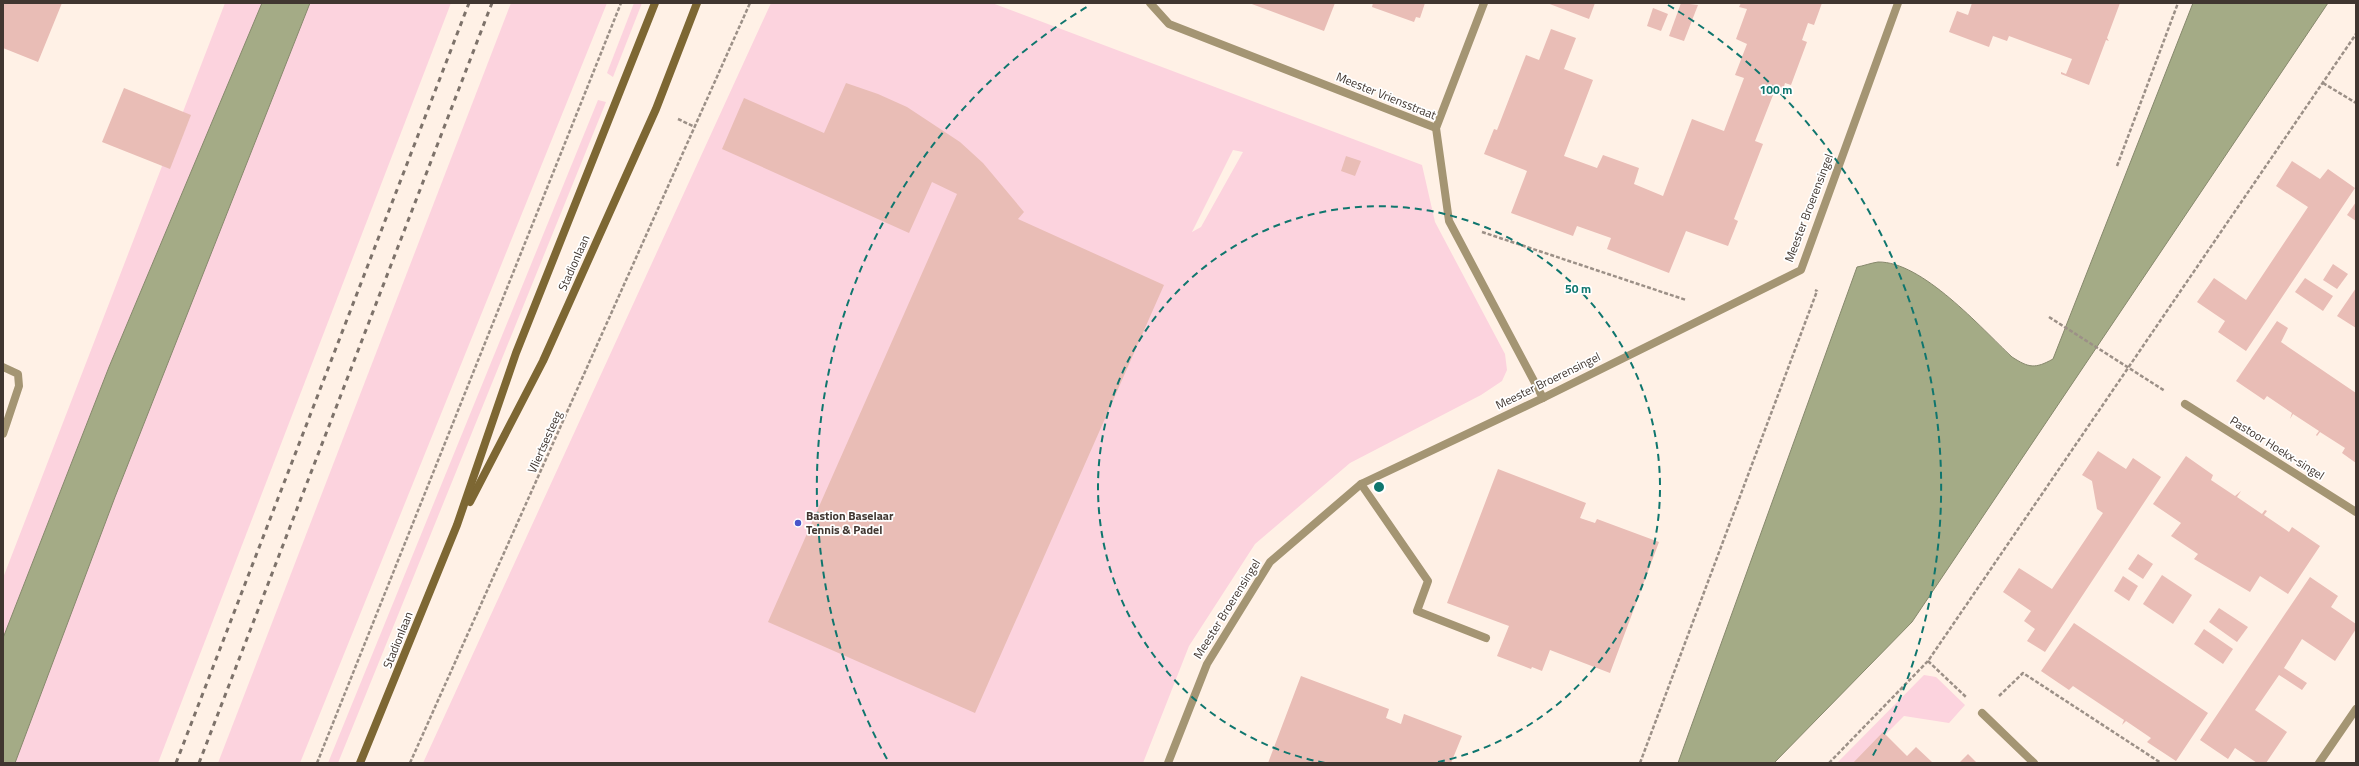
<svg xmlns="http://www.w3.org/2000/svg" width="2359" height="766" viewBox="0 0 2359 766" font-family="'Titillium Web',sans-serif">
	<rect width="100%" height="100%" fill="#fff1e6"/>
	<!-- green -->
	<g fill="#fcd3de" fill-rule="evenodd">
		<polygon points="225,3 262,3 109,367 3,638 3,578"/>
		<polygon points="310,3 451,3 158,763 15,763 115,497"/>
		<polygon points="511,3 607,3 300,763 218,763"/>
		<polygon points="634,3 642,3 613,77 607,73"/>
		<path d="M771,3H992L1422,165L1435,222L1505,354L1507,370L1502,381L1481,395L1350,463L1255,544L1189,646L1143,763H423ZM1233,150L1243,152L1201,227L1192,232Z"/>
		<polygon points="598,100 606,102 338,763 328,763"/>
		<polygon points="1924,675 1936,677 1965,705 1949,723 1904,716 1857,763 1837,763"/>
	</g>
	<!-- water -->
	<g fill="#a4ab86" stroke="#86886c">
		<polygon points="262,3 310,3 115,497 15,763 3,763 3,638 109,367"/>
		<path d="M2193,3H2328L1912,622L1774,763H1678L1857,267C1863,266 1871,263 1878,262C1922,261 1981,328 2012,357C2029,368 2035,369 2053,359Z"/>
	</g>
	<!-- building -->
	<g fill="#e9bdb6">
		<polygon points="3,3 62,3 38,62 3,48"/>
		<polygon points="1249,3 1335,3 1324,31"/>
		<polygon points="1373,3 1425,3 1420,18 1416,17 1414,22 1372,7"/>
		<polygon points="1547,3 1595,3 1589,19"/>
		<polygon points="1681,3 1698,5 1684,41 1669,36"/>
		<polygon points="1741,3 1822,3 1814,25 1808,23 1802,40 1807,42 1791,85 1785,83 1782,93 1775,90 1755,141 1763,144 1734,219 1738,221 1728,246 1686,231 1669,273 1607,249 1611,238 1577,226 1573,236 1511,213 1527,171 1484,154 1494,129 1497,130 1526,55 1539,60 1551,29 1576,38 1564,69 1593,80 1564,156 1597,168 1603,155 1639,168 1634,184 1663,196 1692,119 1724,131 1744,78 1735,75 1747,44 1736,39 1747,9 1739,7"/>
		<polygon points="1972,3 2120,3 2107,38 2109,41 2106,40 2089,85 2061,74 2061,72 2066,74 2072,59 2009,36 2007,41 1993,36 1989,47 1949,32 1957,11 1968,15"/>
		<polygon points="1653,8 1668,14 1661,31 1647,26"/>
		<polygon points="846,83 878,94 907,107 960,142 983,163 1024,212 1018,219 1164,285 975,713 768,622 957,194 932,182 909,233 722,149 744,98 824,133"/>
		<polygon points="124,88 191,115 170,169 102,142"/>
		<polygon points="1346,156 1361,161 1355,176 1341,171"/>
		<polygon points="2292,161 2320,179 2328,169 2355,188 2246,351 2218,332 2225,321 2197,302 2214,278 2246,300 2308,207 2276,186"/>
		<polygon points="2356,202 2356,221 2347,215"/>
		<polygon points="2333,264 2348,274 2337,289 2323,280"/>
		<polygon points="2305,278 2333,296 2323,311 2295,292"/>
		<polygon points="2356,288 2356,328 2337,316"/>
		<polygon points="2277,321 2288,328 2281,342 2356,393 2356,463 2342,453 2345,448 2320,432 2317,436 2316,435 2319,431 2293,414 2290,419 2292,413 2267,396 2264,400 2236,381"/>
		<polygon points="2098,451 2126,469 2133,458 2161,477 2045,652 2027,641 2035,629 2024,621 2031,611 2003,592 2019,568 2052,589 2083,543 2103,513 2097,509 2092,481 2082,475"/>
		<polygon points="2186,456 2213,475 2211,480 2235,496 2241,491 2237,497 2262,514 2265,510 2267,511 2264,515 2289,532 2292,527 2320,546 2288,594 2260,576 2250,592 2194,559 2198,554 2171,536 2181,523 2153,504"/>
		<polygon points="1498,469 1586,503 1580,518 1595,523 1597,519 1659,542 1610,673 1550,650 1542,671 1532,667 1531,669 1497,656 1509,626 1447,603"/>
		<polygon points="2138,554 2153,564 2143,579 2128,569"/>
		<polygon points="2162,575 2192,595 2173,624 2143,604"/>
		<polygon points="2123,576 2138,586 2129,601 2114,591"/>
		<polygon points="2310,577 2338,596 2331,607 2356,624 2356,629 2335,661 2302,639 2284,668 2307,683 2302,690 2279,675 2255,710 2287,732 2266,763 2257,763 2235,748 2228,759 2200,740"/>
		<polygon points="2219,608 2248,627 2237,642 2209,622"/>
		<polygon points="2074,623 2208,713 2176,761 2147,742 2151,738 2126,721 2122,725 2124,720 2073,686 2069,690 2041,671"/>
		<polygon points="2204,629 2233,649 2223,664 2194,644"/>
		<polygon points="1301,676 1389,709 1386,718 1401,724 1404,714 1462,736 1451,763 1268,763"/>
		<polygon points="1883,732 1907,756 1916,747 1933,763 1853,763"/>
		<polygon points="1968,754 1977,763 1959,763"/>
	</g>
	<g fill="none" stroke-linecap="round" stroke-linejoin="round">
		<!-- path -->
		<g stroke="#9c9087" stroke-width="2.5" stroke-dasharray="4 2" stroke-linecap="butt">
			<polyline points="2323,83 2356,103"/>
			<polyline points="678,119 695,127"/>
			<polyline points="2117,166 2178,3"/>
			<polyline points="1482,232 1686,300"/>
			<polyline points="2049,317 2165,391"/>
			<polyline points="1928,661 1966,697"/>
			<polyline points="1999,696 2023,673 2161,763"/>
			<polyline points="317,763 621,3"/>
			<polyline points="410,763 750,3"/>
			<polyline points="1640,763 1817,291 1815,290"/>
			<polyline points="1829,763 1928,661 2356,34"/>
		</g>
		<!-- service -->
		<g stroke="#a49573" stroke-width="8">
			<polyline points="3,367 18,374 19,386 3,434"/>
			<polyline points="1361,484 1428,581 1417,611 1486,638"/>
		</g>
		<!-- minor -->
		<g stroke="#a49573" stroke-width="8">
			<polyline points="1150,3 1169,24 1436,128"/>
			<polyline points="1484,3 1436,128 1449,221 1543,398"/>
			<polyline points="2185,404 2356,512"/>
			<polyline points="1982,713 2034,763"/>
			<polyline points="1168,763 1207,664 1270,562 1361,484 1543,398 1801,270 1898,3"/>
			<polyline points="2319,763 2356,709"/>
		</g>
		<!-- secondary -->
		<g stroke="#7d6733" stroke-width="8">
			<polyline points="470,502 543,361 656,109 697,3"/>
			<polyline points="360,763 457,525 516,353 655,3"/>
		</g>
		<!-- rail -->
		<g stroke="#7d726a" stroke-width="3" stroke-dasharray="5 5" stroke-linecap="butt">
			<polyline points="176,763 469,3"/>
			<polyline points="199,763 492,3"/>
		</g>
	</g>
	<!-- distance rings -->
	<g fill="none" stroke="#0f766e" stroke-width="2" stroke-dasharray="7 5">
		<path d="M1325 763A281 281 0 1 1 1433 763"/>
		<path d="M887 759A562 562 0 0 1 1090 5M1668 5A562 562 0 0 1 1871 759"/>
	</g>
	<!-- markers -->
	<circle fill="#4855ca" stroke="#fff" stroke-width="1.5" cx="798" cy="523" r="4"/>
	<g text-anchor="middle" stroke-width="3.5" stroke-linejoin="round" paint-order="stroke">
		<!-- street labels -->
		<g font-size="12" fill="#403630" stroke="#fff">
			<text transform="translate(1386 96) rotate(22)" y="4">Meester Vriensstraat</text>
			<text transform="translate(1809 208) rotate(-69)" y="4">Meester Broerensingel</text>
			<text transform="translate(574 263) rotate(-66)" y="4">Stadionlaan</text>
			<text transform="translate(1548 381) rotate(-26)" y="4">Meester Broerensingel</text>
			<text transform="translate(545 442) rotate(-66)" y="4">Vliertsesteeg</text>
			<text transform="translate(2277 448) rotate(32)" y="4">Pastoor Hoekx-singel</text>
			<text transform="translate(1227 609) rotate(-58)" y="4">Meester Broerensingel</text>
			<text transform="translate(398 640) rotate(-68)" y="4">Stadionlaan</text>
		</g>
		<!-- poi labels -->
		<g font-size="12" font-weight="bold" fill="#403630" stroke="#fff" text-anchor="start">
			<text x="806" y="520">Bastion Baselaar<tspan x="806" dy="14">Tennis &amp; Padel</tspan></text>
		</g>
	</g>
	<circle cx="1379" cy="487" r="6" fill="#0f766e" stroke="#fff" stroke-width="2"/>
	<g font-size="12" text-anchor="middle" font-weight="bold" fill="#0f766e" stroke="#fff" stroke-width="3.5" stroke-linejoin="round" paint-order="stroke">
		<text x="1776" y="94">100 m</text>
		<text x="1578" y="293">50 m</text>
	</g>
	<!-- border -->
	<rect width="2359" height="766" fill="none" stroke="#403630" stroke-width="8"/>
</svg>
